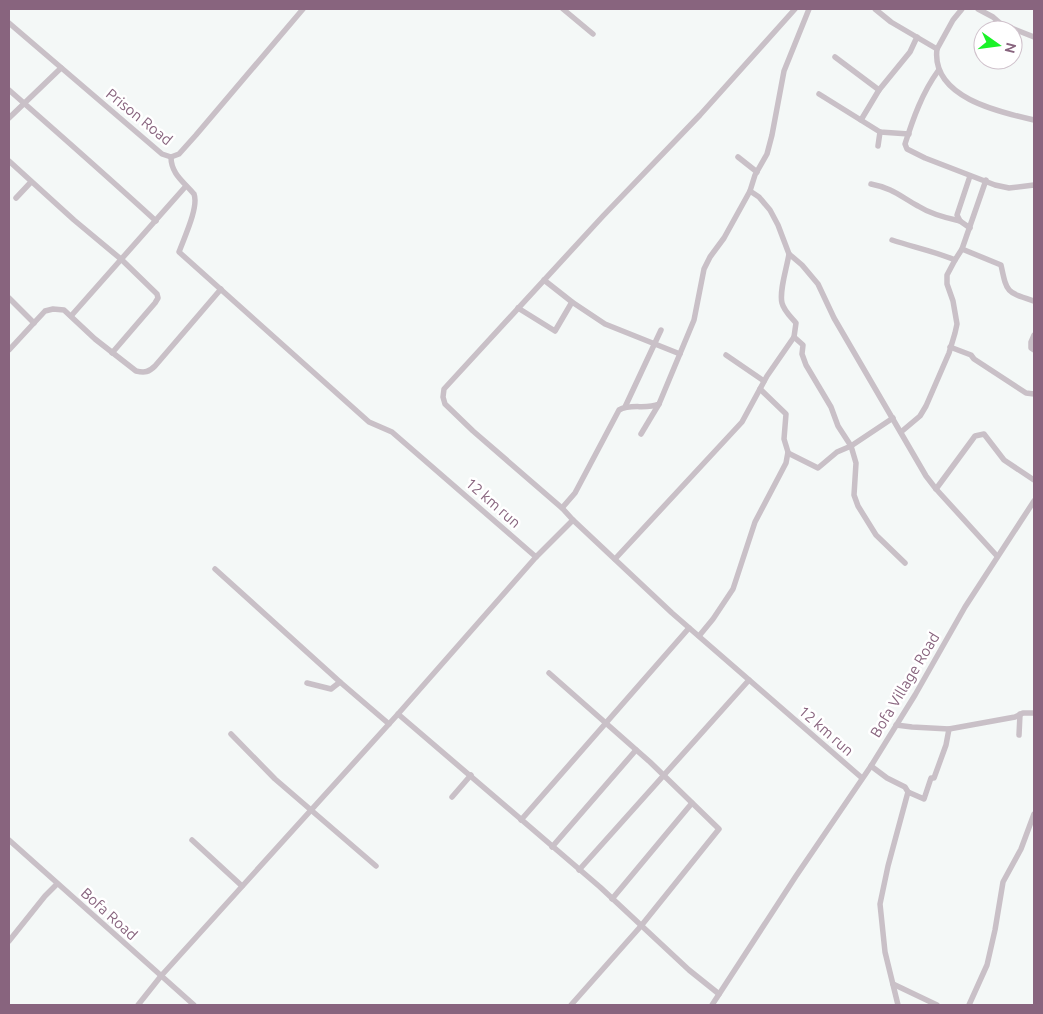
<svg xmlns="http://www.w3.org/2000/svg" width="1043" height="1014" viewBox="0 0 1043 1014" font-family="Ubuntu,sans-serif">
	<rect width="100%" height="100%" fill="#f4f8f7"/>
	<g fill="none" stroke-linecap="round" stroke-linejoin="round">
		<!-- minor -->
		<g stroke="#c9c0c7" stroke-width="5.5">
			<polyline points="563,9 593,34"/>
			<polyline points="809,9 784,71 772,135 767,154 755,175 750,191 759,197 770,210 778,225 789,254 802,265 818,284 834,318 926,476 936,489 997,556"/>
			<path d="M875,9L891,22L937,49C931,97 998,112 1034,120"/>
			<polyline points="978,9 993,17 1001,24 1034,37"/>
			<polyline points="9,23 162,154 171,157 179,154 196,135 303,9"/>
			<polyline points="937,49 953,20 962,9"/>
			<polyline points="835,57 879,90"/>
			<path d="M938,71C922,93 913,119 905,144L907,149L925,158L995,185L1009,188L1034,185"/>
			<path d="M9,90C58,133 108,177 156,221"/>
			<polyline points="819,94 880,132 909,134"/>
			<polyline points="9,118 61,68"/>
			<polyline points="861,120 879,90 910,52 917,37"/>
			<polyline points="878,146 880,132"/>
			<path d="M171,157C171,174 184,182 194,194C199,207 184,238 179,252L369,422L392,432L536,557L573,520L672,613L862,778"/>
			<polyline points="738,157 757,172"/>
			<polyline points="9,161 74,220 122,260 157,294 158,298 155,303 112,353"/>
			<path d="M871,184C892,188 900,196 918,206C929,213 946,218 960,221"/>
			<polyline points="16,198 31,182"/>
			<polyline points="970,228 960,221 957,215 970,176"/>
			<path d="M892,240C913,247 934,251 955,260L962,249L986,180"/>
			<path d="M962,249L1001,265C1007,293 1006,292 1034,301"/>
			<polyline points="544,280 572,302 605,324 680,354"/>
			<polyline points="9,298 34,323"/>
			<polyline points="518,308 555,331 572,302"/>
			<polyline points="71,316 186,186"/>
			<polyline points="1034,335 1031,342 1031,348 1034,350"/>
			<polyline points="794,337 803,345 802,354 806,365 831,407 838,426 851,446 856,463 854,495 858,506 876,535 905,563"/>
			<polyline points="950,347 971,355 974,359 1026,393 1034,394"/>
			<path d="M9,350L45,311L53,309L64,310L95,339L136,371C145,373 149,372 155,366L221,289"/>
			<polyline points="726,355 764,381"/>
			<polyline points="625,407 661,330"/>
			<polyline points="901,432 920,416 926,406 949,353 955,333 957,324 953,301 947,284 947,275 955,260"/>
			<polyline points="641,434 659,404"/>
			<polyline points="788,453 818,468 837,452 851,446 893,418"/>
			<polyline points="936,489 975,436 984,434 1004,460 1034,480"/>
			<path d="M562,508L575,493L619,410C631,403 646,410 659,404L694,320L704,269L710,257L724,238L750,191"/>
			<polyline points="573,520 562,508 473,431 445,404 443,397 444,389 603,216 700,115 795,9"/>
			<path d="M615,559L742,422L767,376L794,337L796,323C791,317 784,311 782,303C779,291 787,267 789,254"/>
			<polyline points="215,569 340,682"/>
			<polyline points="699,636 713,619 733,589 755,522 786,463 788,452 784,439 786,414 760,389"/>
			<polyline points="549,673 650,762 719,829 641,926 571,1005"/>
			<polyline points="307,683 331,689 340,682 389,724"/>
			<polyline points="398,714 600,887 689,970 719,994"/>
			<polyline points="896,725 912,727 949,729 1015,717 1023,713 1034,713"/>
			<polyline points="231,734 275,779 376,866"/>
			<polyline points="1019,735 1020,714"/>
			<polyline points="871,766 887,778 905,787 908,792 924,799 931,778 934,778 946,745 949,729"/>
			<polyline points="452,797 471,775"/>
			<polyline points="521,820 689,628"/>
			<polyline points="9,840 194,1005"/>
			<polyline points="192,840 242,886"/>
			<polyline points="552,847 636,750"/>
			<polyline points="579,870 749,680"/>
			<polyline points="612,899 692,803"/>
			<polyline points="9,941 45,896 57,884"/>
			<polyline points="893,984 937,1005"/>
			<polyline points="138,1005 161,976 398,714 536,557"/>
			<polyline points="712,1005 796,876 871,766 915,695 965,607 1034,501"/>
			<polyline points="898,1005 885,952 880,904 888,866 908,792"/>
			<polyline points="969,1005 987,965 995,930 1003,882 1021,849 1034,814"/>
		</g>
	</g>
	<g text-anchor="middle" stroke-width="5" stroke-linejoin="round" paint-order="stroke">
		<!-- street labels -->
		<g font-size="15" fill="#88647e" stroke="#fff">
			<text transform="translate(139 117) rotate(39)" y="5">Prison Road</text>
			<text transform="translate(493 503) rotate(41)" y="5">12 km run</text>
			<text transform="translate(905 685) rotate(-59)" y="5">Bofa Village Road</text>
			<text transform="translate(826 731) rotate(41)" y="5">12 km run</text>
			<text transform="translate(109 914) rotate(42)" y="5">Bofa Road</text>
		</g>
	</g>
	<!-- border -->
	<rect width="1043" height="1014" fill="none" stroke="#88647e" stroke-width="20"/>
	<!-- north arrow -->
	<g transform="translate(998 45) rotate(104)"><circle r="24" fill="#ffffff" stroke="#cfc1cb"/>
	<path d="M0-4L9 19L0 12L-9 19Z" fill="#1af228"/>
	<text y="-8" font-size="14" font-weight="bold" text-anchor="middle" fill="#88647e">N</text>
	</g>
</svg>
